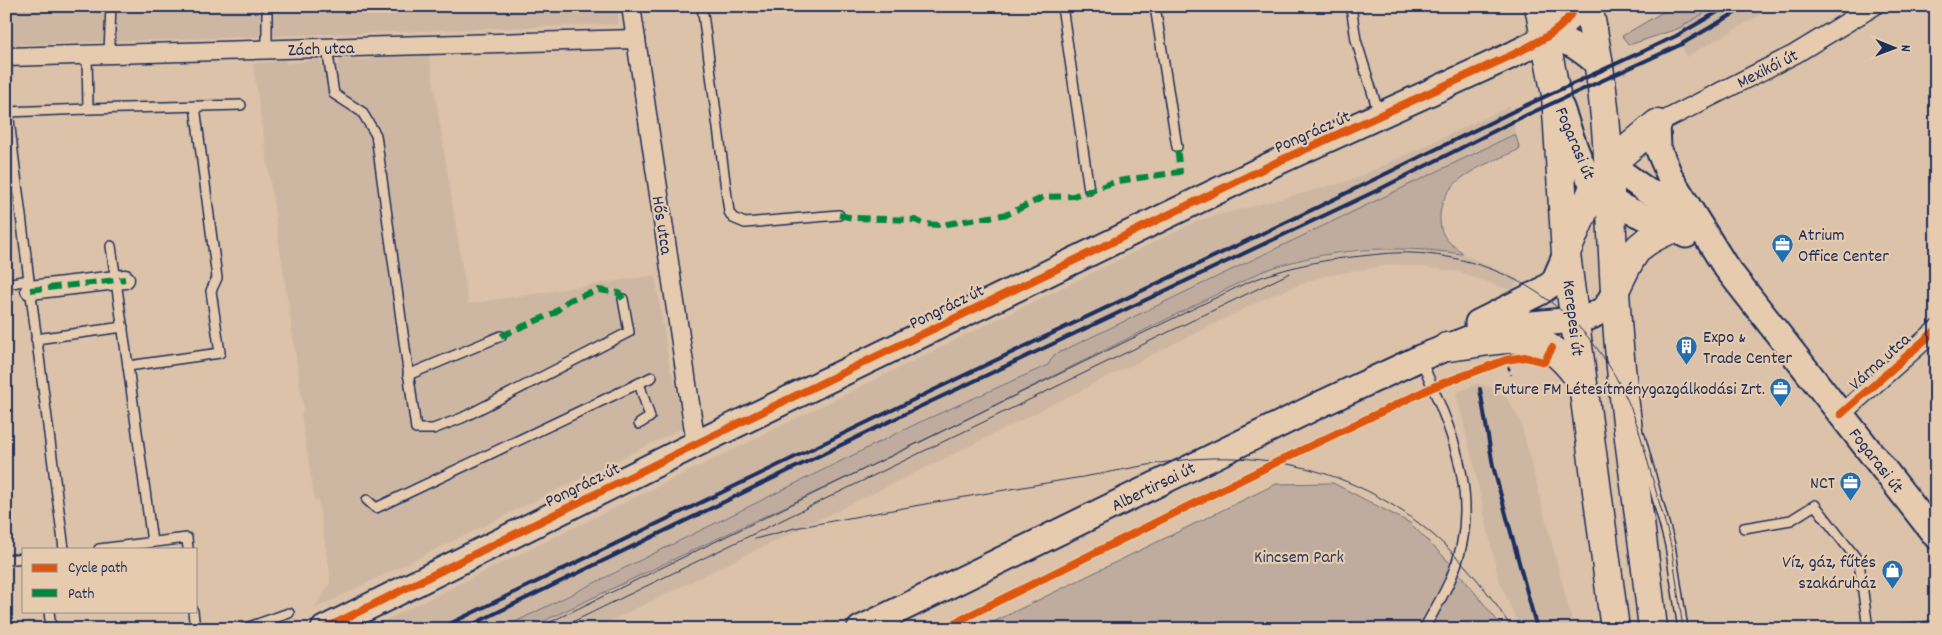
<svg xmlns="http://www.w3.org/2000/svg" width="1942" height="635" viewBox="0 0 1942 635" font-family="Dekko,sans-serif">
	<rect width="100%" height="100%" fill="#dbc2a9"/>
	<filter id="ink" filterUnits="userSpaceOnUse"><feTurbulence type="fractalNoise" baseFrequency=".02" numOctaves="2"/><feDisplacementMap in="SourceGraphic" scale="10" xChannelSelector="R" yChannelSelector="G"/><feConvolveMatrix kernelMatrix="1 2 1 2 8 2 1 2 1" color-interpolation-filters="sRGB"/></filter>
	<g filter="url(#ink)">
		<!-- built -->
		<g fill="#cdb7a3">
			<polygon points="6,6 617,6 619,24 6,45"/>
			<polygon points="1717,6 1776,6 1686,57 1677,29"/>
			<polygon points="429,54 468,304 655,275 669,363 671,373 673,373 683,428 314,609 330,582 330,574 318,500 315,501 301,413 304,412 253,64 285,60 286,64 320,59 321,65 339,65 339,59 370,60 370,55"/>
			<polygon points="1510,106 1515,134 1054,355 1048,365 918,423 501,629 368,629 1200,220 1352,180"/>
			<polygon points="1394,248 1428,249 1462,254 1518,279 1512,291 1457,271 1393,264 1320,277 1270,296 935,463 594,629 527,629 925,440 1261,272 1317,256"/>
			<polygon points="1477,384 1488,386 1506,397 1520,420 1574,629 1520,629 1498,577 1475,470 1456,393"/>
		</g>
		<!-- green -->
		<g fill="#bfac9e" stroke="#6d6e7e">
			<polygon points="1673,6 1717,6 1677,29 1629,45 1622,36"/>
			<path d="M1515,134L1520,149C1491,163 1442,176 1440,215C1439,235 1447,242 1462,252V254C1395,244 1325,248 1261,272L925,440L527,629H501L918,423L1048,365L1054,355Z"/>
			<polygon points="1333,483 1410,523 1455,568 1504,629 979,629 1276,484"/>
		</g>
		<g fill="none" stroke-linecap="round" stroke-linejoin="round">
			<defs>
				<g id="lane">
					<polyline points="702,6 729,212 733,218 745,223 839,215"/>
					<polyline points="1062,6 1089,190"/>
					<polyline points="1155,6 1177,147"/>
					<polyline points="1351,6 1356,40 1379,114"/>
					<polyline points="327,48 334,94 362,112 376,135 416,429 433,429 462,418 629,332 623,299"/>
					<polyline points="267,49 267,6"/>
					<polyline points="109,53 111,6"/>
					<polyline points="88,109 241,105"/>
					<polyline points="6,112 88,109 87,54"/>
					<polyline points="111,246 128,366 220,353 211,291 217,278 195,106"/>
					<polyline points="29,280 64,549"/>
					<polyline points="6,284 29,280 8,112"/>
					<polyline points="36,339 123,327"/>
					<path d="M1421,360C1451,430 1485,501 1451,578C1444,595 1433,612 1424,629"/>
					<polyline points="128,366 152,542"/>
					<polyline points="408,375 501,336"/>
					<polyline points="639,383 650,417 639,424"/>
					<polyline points="1640,436 1670,545 1683,629"/>
					<polyline points="367,500 376,508 652,377"/>
					<polyline points="1744,528 1791,520 1815,505 1859,562 1868,629"/>
					<polyline points="99,549 187,538 188,549"/>
					<polyline points="6,560 24,558"/>
					<polyline points="49,611 51,629"/>
					<polyline points="193,611 195,629"/>
					<polyline points="243,629 289,613"/>
					<polyline points="1896,629 1936,626"/>
				</g>
				<g id="street">
					<polyline points="631,6 696,444"/>
					<polyline points="6,57 636,39"/>
					<polyline points="1657,124 1795,54 1874,6"/>
					<polyline points="30,290 125,279"/>
					<polyline points="1841,414 1936,330"/>
				</g>
				<g id="secondary">
					<path d="M1545,38C1572,40 1580,49 1600,65"/>
					<path d="M1561,108C1573,141 1581,181 1612,201C1634,216 1663,221 1686,235"/>
					<polyline points="1657,124 1658,148 1671,179 1725,266 1936,536"/>
					<polyline points="1610,164 1647,191 1690,211"/>
					<polyline points="1478,323 1540,292 1554,282 1566,254"/>
					<path d="M324,629L696,444L1275,163L1510,56C1533,44 1564,33 1575,6"/>
					<polyline points="860,629 1321,404 1420,358 1499,327 1574,320 1592,316 1606,308 1615,291"/>
				</g>
				<g id="primary">
					<polyline points="1539,6 1556,95 1566,254 1615,629"/>
					<path d="M1588,6C1610,104 1609,192 1615,291C1621,404 1641,516 1653,629"/>
					<polyline points="1568,248 1594,187 1610,164 1657,124"/>
					<path d="M1616,288C1635,250 1633,245 1674,228"/>
					<path d="M1447,347C1509,340 1542,321 1582,383"/>
				</g>
			</defs>
			<!-- lane casing -->
			<use href="#lane" stroke="#1b2f5e" stroke-width="12"/>
			<!-- street casing -->
			<use href="#street" stroke="#1b2f5e" stroke-width="21"/>
			<!-- secondary casing -->
			<use href="#secondary" stroke="#1b2f5e" stroke-width="29"/>
			<!-- primary casing -->
			<use href="#primary" stroke="#1b2f5e" stroke-width="31"/>
			<!-- path -->
			<polyline stroke="#1b2f5e" stroke-width="2.5" stroke-dasharray="4 4" stroke-linecap="butt" points="1506,359 1511,375"/>
			<!-- lane -->
			<use href="#lane" stroke="#e7cbae" stroke-width="9"/>
			<!-- street -->
			<use href="#street" stroke="#e7cbae" stroke-width="18"/>
			<!-- secondary -->
			<use href="#secondary" stroke="#e7cbae" stroke-width="25"/>
			<!-- primary -->
			<use href="#primary" stroke="#e7cbae" stroke-width="28"/>
			<!-- tram -->
			<g stroke="#1b2f5e" stroke-width="1">
				<path d="M755,539L795,528C885,511 974,495 1064,480C1113,473 1163,459 1212,458C1342,454 1446,520 1512,629"/>
				<path d="M536,629L1246,283C1281,269 1314,261 1352,257C1372,255 1392,252 1412,253C1504,257 1583,308 1623,391C1637,418 1644,448 1652,477C1658,500 1666,523 1671,546C1676,574 1679,601 1683,629"/>
				<polyline points="558,629 1290,273"/>
			</g>
			<!-- rail -->
			<g stroke="#1b2f5e" stroke-width="4">
				<polyline points="1480,389 1493,466 1537,629"/>
				<polyline points="439,629 969,373 1318,207 1516,110 1676,36 1728,6"/>
				<polyline points="463,629 913,410 1378,190 1518,119 1680,45 1747,6"/>
			</g>
			<!-- quiet -->
			<g stroke="#00873e" stroke-width="6" stroke-dasharray="12 6" stroke-linecap="butt">
				<polyline points="839,215 853,218 915,220 924,224 941,225 1008,214 1044,197 1073,196 1118,181 1180,172 1177,147"/>
				<polyline points="30,290 125,279"/>
				<polyline points="501,336 554,313 569,300 599,290 619,293 623,299"/>
			</g>
			<defs>
				<g id="cycleway">
					<polyline points="1841,414 1936,330"/>
					<path d="M324,629L696,444L1275,163L1510,56C1533,44 1564,33 1575,6"/>
					<polyline points="942,629 1277,462 1433,387 1506,360 1525,357 1544,362 1552,348"/>
				</g>
			</defs>
			<!-- cycleway casing -->
			<use href="#cycleway" stroke="#e7cbae" stroke-width="11"/>
			<!-- cycleway -->
			<use href="#cycleway" stroke="#de5710" stroke-width="8"/>
		</g>
	</g>
	<!-- icons -->
	<defs>
		<symbol id="office-pin" viewBox="-11 -11 22 30"><path d="M0 17L-7.5 6A9.5 9.5 0 1 1 7.5 6Z" fill="#1f6fb2" stroke="#e7cbae"/><path d="M-6-3h4V-5.5h4V-3h4V5H-6ZM-1-4.5V-3h2v-1.5ZM-6 0V1H6V0Z" fill="#fff"/></symbol>
		<symbol id="building-pin" viewBox="-11 -11 22 30"><path d="M0 17L-7.5 6A9.5 9.5 0 1 1 7.5 6Z" fill="#1f6fb2" stroke="#e7cbae"/><path d="M-4-6H4V6H1V3H-1V6H-4ZM-2.5-4.3h1.7v1.8h-1.7ZM.8-4.3h1.7v1.8H.8ZM-2.5-1h1.7V.8h-1.7ZM.8-1h1.7V.8H.8Z" fill="#fff"/></symbol>
		<symbol id="shop-pin" viewBox="-11 -11 22 30"><path d="M0 17L-7.5 6A9.5 9.5 0 1 1 7.5 6Z" fill="#1f6fb2" stroke="#e7cbae"/><path d="M-5-2.5h2.3a2.7 3.5 0 0 1 5.4 0H5L5.5 6h-11ZM-1.5-2.5h3a1.5 2.3 0 0 0-3 0Z" fill="#fff"/></symbol>
	</defs>
	<g fill-rule="evenodd">
		<use href="#office-pin" x="1770" y="232" width="25" height="34"/>
		<use href="#building-pin" x="1674" y="334" width="25" height="34"/>
		<use href="#office-pin" x="1768" y="376" width="25" height="34"/>
		<use href="#office-pin" x="1838" y="470" width="25" height="34"/>
		<use href="#shop-pin" x="1880" y="558" width="25" height="34"/>
	</g>
	<g text-anchor="middle" stroke-width="4.5" stroke-linejoin="round" paint-order="stroke">
		<!-- street labels -->
		<g font-size="18" fill="#1b2f5e" stroke="#e7cbae">
			<text transform="translate(321 48) rotate(-2)" y="6">Zách utca</text>
			<text transform="translate(1767 68) rotate(-27)" y="6">Mexikói út</text>
			<text transform="translate(1312 131) rotate(-24)" y="6">Pongrácz út</text>
			<text transform="translate(1576 143) rotate(67)" y="6">Fogarasi út</text>
			<text transform="translate(663 225) rotate(81)" y="6">Hős utca</text>
			<text transform="translate(946 306) rotate(-26)" y="6">Pongrácz út</text>
			<text transform="translate(1574 318) rotate(83)" y="6">Kerepesi út</text>
			<text transform="translate(1879 361) rotate(-42)" y="6">Várna utca</text>
			<text transform="translate(1877 460) rotate(52)" y="6">Fogarasi út</text>
			<text transform="translate(582 484) rotate(-26)" y="6">Pongrácz út</text>
			<text transform="translate(1153 486) rotate(-26)" y="6">Albertirsai út</text>
		</g>
		<!-- poi labels -->
		<g font-size="18" fill="#1b2f5e" stroke="#e7cbae" text-anchor="end">
			<text x="1798" y="240" text-anchor="start">Atrium<tspan x="1798" dy="21">Office Center</tspan></text>
			<text x="1703" y="342" text-anchor="start">Expo &amp;<tspan x="1703" dy="21">Trade Center</tspan></text>
			<text x="1765" y="394">Future FM Létesítménygazgálkodási Zrt.</text>
			<text x="1835" y="488">NCT</text>
			<text x="1876" y="567">Víz, gáz, fűtés<tspan x="1876" dy="21">szakáruház</tspan></text>
		</g>
		<!-- park labels -->
		<g font-size="18" fill="#2b3c64" stroke="#e7cbae">
			<text x="1299" y="562">Kincsem Park</text>
		</g>
	</g>
	<!-- margin -->
	<rect width="1942" height="635" fill="none" stroke="#e7cbae" stroke-width="25"/>
	<rect x="12" y="12" width="1917" height="610" fill="none" stroke="#1b2f5e" stroke-width="2" filter="url(#ink)"/>
	<!-- legend -->
	<rect x="22" y="548" width="175" height="65" fill="#e7cbae" stroke="#958d8e"/>
	<rect x="32" y="564" width="25" height="8" fill="#de5710" stroke="#958d8e"/>
	<text x="68" y="572" font-size="15" fill="#1b2f5e">Cycle path</text>
	<rect x="32" y="589" width="25" height="8" fill="#00873e" stroke="#958d8e"/>
	<text x="68" y="598" font-size="15" fill="#1b2f5e">Path</text>
	<!-- north arrow -->
	<g transform="translate(1894 48) rotate(91)" stroke="#e7cbae" stroke-width="4" paint-order="stroke">
	<path d="M0-4L9 19L0 12L-9 19Z" fill="#1b2f5e"/>
	<text y="-8" font-size="14" font-weight="bold" text-anchor="middle" fill="#1b2f5e">N</text>
	</g>
</svg>
